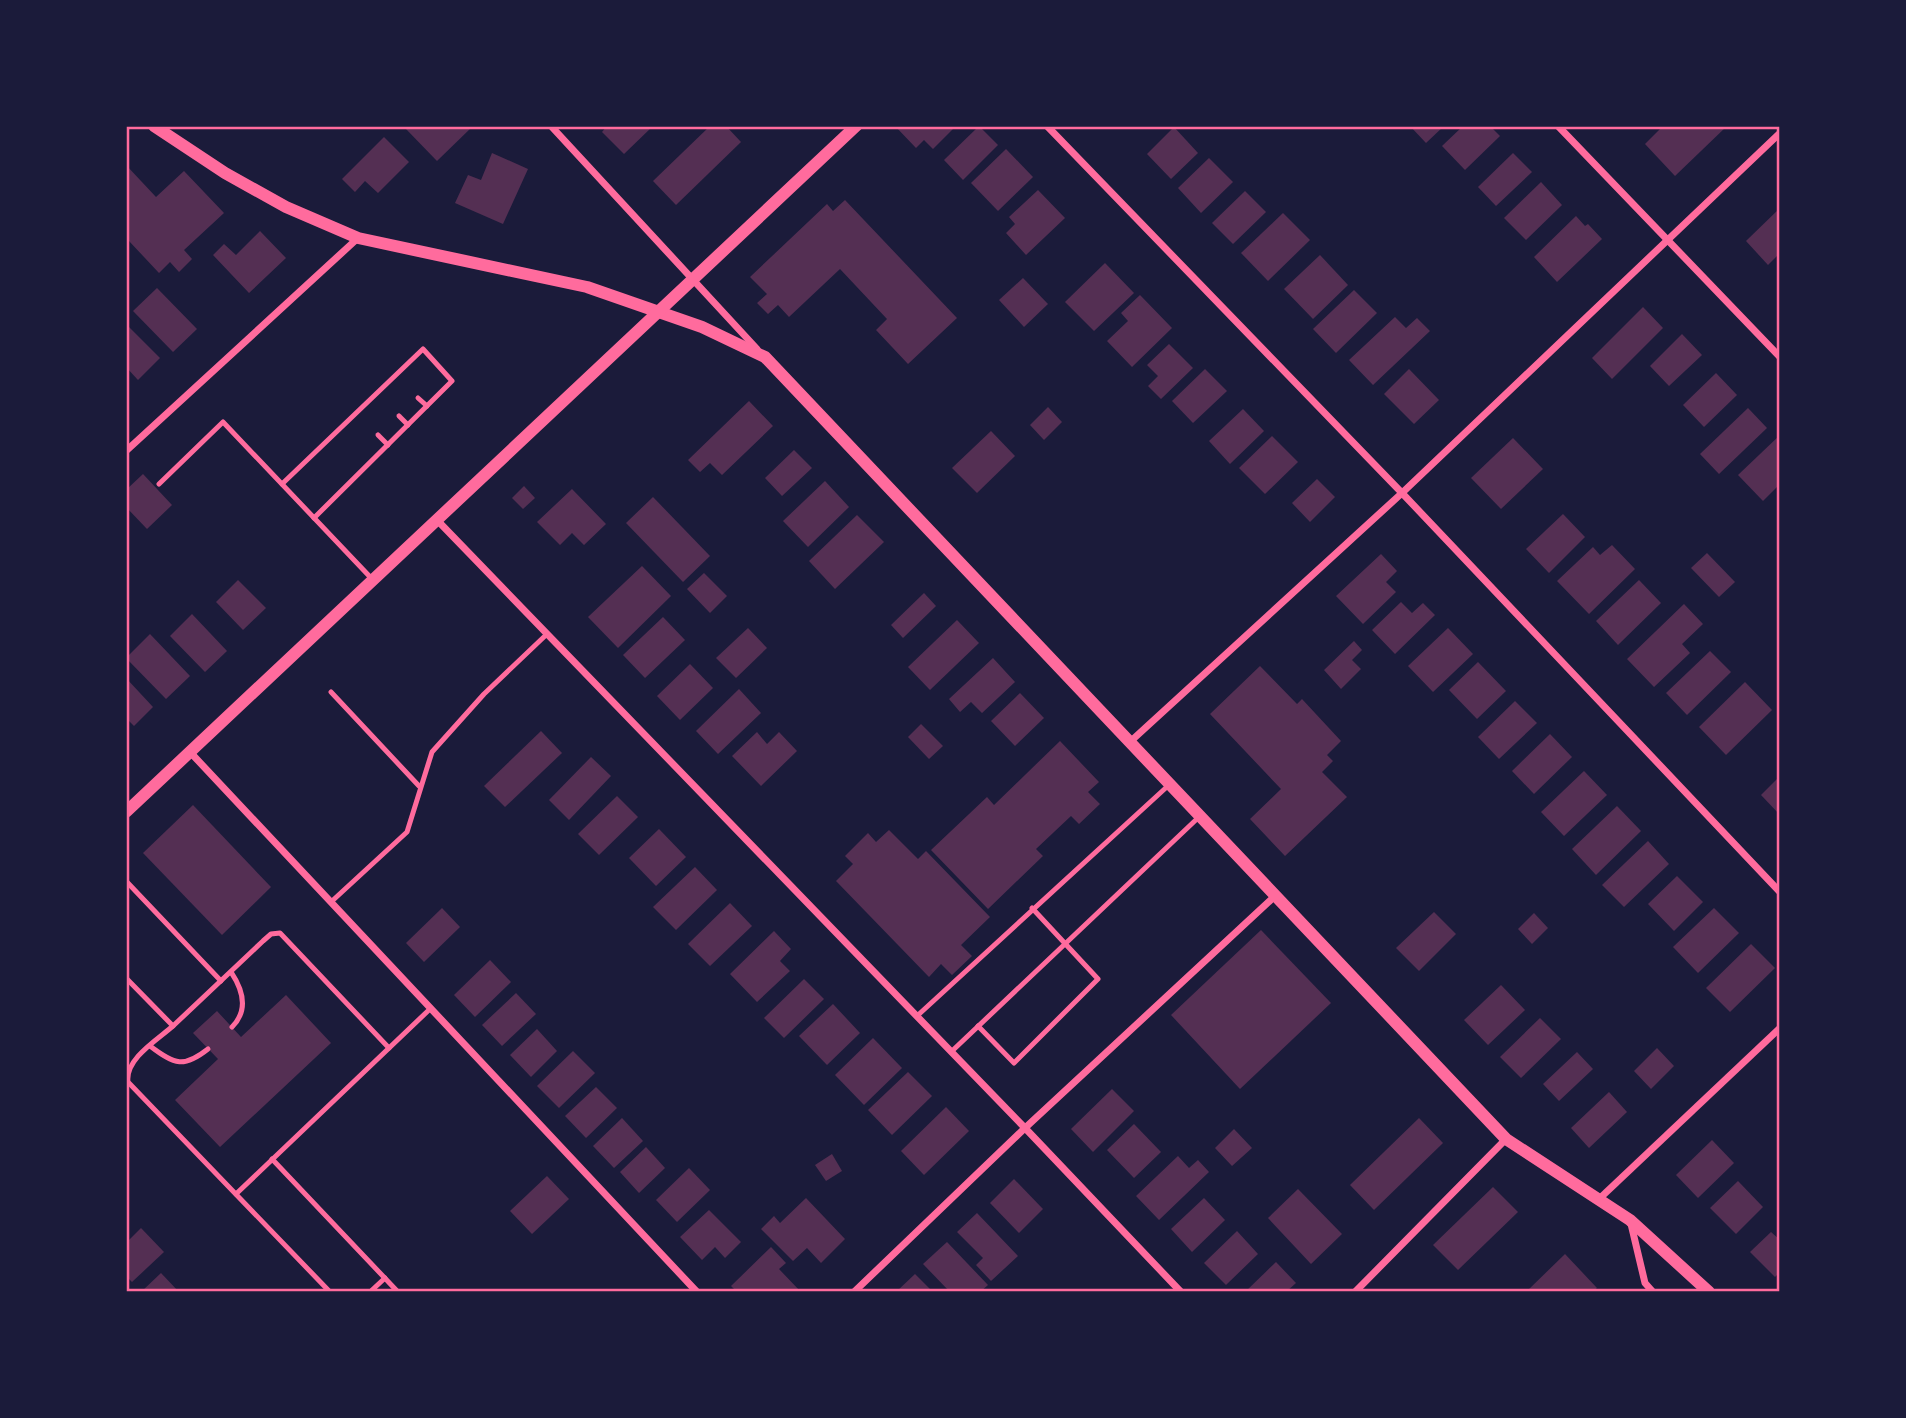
<svg xmlns="http://www.w3.org/2000/svg" width="1906" height="1418" viewBox="0 0 1906 1418" font-family="'Asap Condensed',sans-serif">
	<rect width="100%" height="100%" fill="#1b1b3a"/>
	<!-- building -->
	<g fill="#542f53">
		<polygon points="408,126 473,126 437,161 405,128"/>
		<polygon points="607,126 653,126 624,154 602,132"/>
		<polygon points="710,126 726,126 741,142 676,205 653,181"/>
		<polygon points="895,126 956,126 933,149 924,140 916,148"/>
		<polygon points="979,126 998,145 963,180 944,160"/>
		<polygon points="1410,126 1444,126 1426,143"/>
		<polygon points="1463,126 1490,126 1500,136 1465,170 1442,146"/>
		<polygon points="1663,126 1727,126 1675,176 1645,144"/>
		<polygon points="1174,127 1198,153 1171,179 1147,154"/>
		<polygon points="384,137 409,162 378,193 365,181 355,192 342,179"/>
		<polygon points="1006,149 1033,177 998,211 971,183"/>
		<polygon points="492,153 528,169 503,224 455,203 468,175 481,180"/>
		<polygon points="1513,153 1532,172 1496,206 1478,187"/>
		<polygon points="1209,158 1233,182 1201,213 1178,188"/>
		<polygon points="126,165 156,197 184,171 224,213 184,250 192,259 179,272 170,262 159,273 129,241 126,244"/>
		<polygon points="1541,182 1562,205 1526,240 1504,218"/>
		<polygon points="1038,190 1065,218 1026,255 1006,233 1015,224 1009,217"/>
		<polygon points="1245,191 1266,212 1233,244 1212,223"/>
		<polygon points="845,200 957,318 908,364 876,330 887,319 840,269 789,317 778,305 768,314 757,303 767,294 750,277 827,204 833,211"/>
		<polygon points="1780,208 1780,253 1768,265 1746,241"/>
		<polygon points="1283,213 1310,240 1268,281 1241,253"/>
		<polygon points="1576,216 1585,226 1588,224 1602,239 1557,282 1534,257"/>
		<polygon points="260,231 286,258 249,293 213,255 224,244 236,255"/>
		<polygon points="1320,255 1348,285 1313,319 1284,289"/>
		<polygon points="1105,263 1134,293 1094,331 1065,302"/>
		<polygon points="1023,278 1048,304 1024,327 999,300"/>
		<polygon points="157,288 197,329 173,352 133,311"/>
		<polygon points="1354,290 1377,313 1336,353 1313,329"/>
		<polygon points="1140,295 1172,328 1132,367 1107,341 1128,321 1121,313"/>
		<polygon points="1643,307 1663,328 1612,379 1592,358"/>
		<polygon points="1395,317 1406,328 1417,318 1430,331 1373,385 1349,360"/>
		<polygon points="129,327 160,358 138,380 126,367 126,330"/>
		<polygon points="1682,334 1702,355 1669,386 1650,366"/>
		<polygon points="1169,344 1193,368 1161,399 1148,386 1158,376 1147,365"/>
		<polygon points="1205,369 1227,391 1193,423 1172,401"/>
		<polygon points="1409,369 1439,400 1414,424 1384,394"/>
		<polygon points="1716,373 1737,395 1704,427 1683,405"/>
		<polygon points="749,401 773,426 722,475 710,463 700,472 688,460"/>
		<polygon points="1048,407 1062,422 1044,440 1030,425"/>
		<polygon points="1748,408 1767,428 1719,474 1700,454"/>
		<polygon points="1243,409 1264,431 1230,464 1209,441"/>
		<polygon points="991,431 1015,456 977,493 952,468"/>
		<polygon points="1780,435 1780,484 1763,501 1738,475"/>
		<polygon points="1272,436 1298,462 1265,494 1239,468"/>
		<polygon points="1513,438 1543,469 1501,509 1471,478"/>
		<polygon points="794,450 812,468 782,496 765,478"/>
		<polygon points="143,474 172,505 147,529 126,507 126,490"/>
		<polygon points="1317,479 1335,497 1310,522 1292,503"/>
		<polygon points="825,481 849,507 808,547 783,521"/>
		<polygon points="524,486 535,498 523,509 512,498"/>
		<polygon points="572,489 606,524 584,545 572,533 560,545 537,522"/>
		<polygon points="653,497 710,556 683,582 626,523"/>
		<polygon points="1563,514 1585,537 1549,573 1526,549"/>
		<polygon points="857,515 884,542 835,589 809,561"/>
		<polygon points="1612,545 1635,569 1589,614 1557,581 1593,547 1600,555"/>
		<polygon points="1707,553 1735,582 1719,597 1691,568"/>
		<polygon points="1381,554 1397,571 1386,582 1396,592 1363,624 1336,596"/>
		<polygon points="642,566 671,596 618,648 588,617"/>
		<polygon points="704,573 727,596 710,613 687,589"/>
		<polygon points="238,580 266,608 243,630 216,602"/>
		<polygon points="1639,580 1661,603 1618,645 1596,621"/>
		<polygon points="924,593 936,606 903,638 891,625"/>
		<polygon points="1401,602 1412,613 1423,603 1435,615 1395,654 1372,630"/>
		<polygon points="1684,604 1703,624 1682,644 1690,653 1654,687 1627,659"/>
		<polygon points="192,614 227,651 205,672 170,636"/>
		<polygon points="663,617 685,640 645,678 623,655"/>
		<polygon points="957,620 979,643 930,690 908,667"/>
		<polygon points="748,628 767,648 736,678 716,658"/>
		<polygon points="1448,628 1473,654 1433,692 1408,666"/>
		<polygon points="150,634 190,676 166,699 126,658"/>
		<polygon points="1354,641 1362,650 1352,660 1361,669 1341,689 1324,670"/>
		<polygon points="1710,651 1731,672 1687,715 1666,693"/>
		<polygon points="993,658 1015,682 982,713 971,702 960,712 949,699"/>
		<polygon points="1478,662 1506,691 1477,719 1449,690"/>
		<polygon points="690,664 713,688 680,720 657,696"/>
		<polygon points="1260,666 1297,704 1302,699 1341,741 1327,755 1333,761 1322,772 1347,797 1285,856 1250,819 1281,789 1210,714"/>
		<polygon points="126,678 153,707 134,726 126,718"/>
		<polygon points="1745,682 1772,710 1726,755 1699,727"/>
		<polygon points="739,689 761,713 718,754 696,731"/>
		<polygon points="1020,693 1044,718 1015,746 991,721"/>
		<polygon points="1515,701 1537,723 1499,759 1478,737"/>
		<polygon points="921,724 943,746 929,759 908,737"/>
		<polygon points="541,731 562,753 505,807 484,786"/>
		<polygon points="757,732 767,744 779,732 797,751 761,786 732,756"/>
		<polygon points="1550,734 1572,757 1534,794 1512,771"/>
		<polygon points="1060,741 1099,782 1088,792 1100,804 1079,824 1071,816 1036,849 1043,856 988,909 931,850 987,797 994,805"/>
		<polygon points="591,757 611,776 569,820 549,800"/>
		<polygon points="1584,771 1607,795 1564,836 1541,812"/>
		<polygon points="1780,776 1780,815 1761,795"/>
		<polygon points="617,796 638,817 599,855 578,834"/>
		<polygon points="193,805 271,887 222,935 143,853"/>
		<polygon points="1617,806 1641,831 1596,875 1572,849"/>
		<polygon points="659,829 686,857 656,886 629,858"/>
		<polygon points="889,830 918,859 926,851 990,917 961,945 972,956 952,975 941,964 929,977 836,881 853,864 845,856 868,833 876,842"/>
		<polygon points="1648,841 1669,864 1624,907 1602,885"/>
		<polygon points="695,867 717,890 676,930 653,907"/>
		<polygon points="1677,876 1703,902 1674,931 1648,904"/>
		<polygon points="730,903 752,926 710,966 688,944"/>
		<polygon points="442,908 460,927 424,962 406,943"/>
		<polygon points="1714,908 1739,933 1698,973 1673,947"/>
		<polygon points="1434,912 1456,934 1419,971 1396,948"/>
		<polygon points="1534,913 1548,928 1532,944 1518,929"/>
		<polygon points="1261,930 1331,1003 1240,1089 1171,1015"/>
		<polygon points="774,931 791,949 780,961 790,971 757,1002 730,974"/>
		<polygon points="1751,944 1775,968 1730,1012 1706,988"/>
		<polygon points="490,960 511,982 475,1017 454,995"/>
		<polygon points="804,979 824,999 784,1038 764,1018"/>
		<polygon points="1501,985 1525,1010 1488,1045 1464,1020"/>
		<polygon points="516,993 536,1014 502,1046 482,1025"/>
		<polygon points="286,995 331,1043 220,1147 175,1100 218,1059 193,1033 217,1011 241,1037"/>
		<polygon points="833,1004 860,1033 827,1065 799,1036"/>
		<polygon points="1540,1018 1561,1039 1521,1078 1500,1057"/>
		<polygon points="537,1029 557,1051 531,1077 510,1055"/>
		<polygon points="873,1038 902,1068 864,1105 835,1075"/>
		<polygon points="1657,1048 1674,1066 1651,1089 1634,1071"/>
		<polygon points="573,1051 595,1073 559,1108 537,1086"/>
		<polygon points="1577,1052 1593,1069 1559,1101 1543,1084"/>
		<polygon points="908,1072 932,1096 892,1135 868,1110"/>
		<polygon points="596,1087 617,1108 586,1138 565,1116"/>
		<polygon points="1112,1089 1134,1111 1093,1152 1071,1129"/>
		<polygon points="1609,1092 1627,1112 1589,1148 1571,1128"/>
		<polygon points="946,1107 969,1131 924,1175 901,1151"/>
		<polygon points="622,1118 643,1141 614,1168 593,1146"/>
		<polygon points="1419,1118 1443,1143 1374,1210 1350,1185"/>
		<polygon points="1134,1124 1161,1152 1134,1178 1107,1150"/>
		<polygon points="1234,1129 1252,1148 1232,1166 1215,1148"/>
		<polygon points="1712,1140 1734,1163 1698,1198 1676,1175"/>
		<polygon points="646,1147 665,1168 639,1193 620,1172"/>
		<polygon points="832,1154 842,1171 826,1181 815,1165"/>
		<polygon points="1178,1156 1189,1168 1198,1160 1209,1172 1159,1220 1136,1196"/>
		<polygon points="689,1168 710,1190 677,1222 656,1200"/>
		<polygon points="547,1176 569,1199 532,1234 510,1211"/>
		<polygon points="1014,1179 1043,1209 1019,1233 990,1203"/>
		<polygon points="1738,1181 1763,1207 1736,1234 1710,1208"/>
		<polygon points="1493,1187 1518,1212 1458,1270 1433,1245"/>
		<polygon points="1298,1189 1342,1234 1311,1264 1268,1218"/>
		<polygon points="806,1198 845,1239 821,1263 807,1248 793,1261 761,1229 774,1216 780,1223"/>
		<polygon points="1204,1198 1225,1220 1192,1252 1171,1229"/>
		<polygon points="709,1210 741,1242 725,1258 715,1247 702,1260 680,1237"/>
		<polygon points="977,1213 1018,1256 991,1281 976,1265 983,1258 957,1232"/>
		<polygon points="141,1228 164,1252 132,1282 126,1276 126,1243"/>
		<polygon points="1237,1231 1258,1254 1226,1285 1204,1263"/>
		<polygon points="1771,1232 1780,1240 1780,1272 1775,1277 1750,1252"/>
		<polygon points="947,1242 988,1285 980,1292 950,1292 923,1264"/>
		<polygon points="771,1247 786,1263 779,1269 801,1292 737,1292 731,1286"/>
		<polygon points="1565,1254 1597,1288 1592,1292 1526,1292"/>
		<polygon points="1276,1262 1296,1283 1286,1292 1245,1292"/>
		<polygon points="161,1273 179,1292 141,1292"/>
		<polygon points="915,1274 933,1292 896,1292"/>
	</g>
	<g fill="none" stroke-linecap="round" stroke-linejoin="round">
		<!-- service -->
		<g stroke="#ff6b9d" stroke-width="5">
			<polyline points="418,398 427,406"/>
			<polyline points="399,416 408,425"/>
			<polyline points="378,435 388,445"/>
			<polyline points="159,484 223,422 373,580"/>
			<polyline points="282,484 423,349 452,381 314,518"/>
			<polyline points="331,692 419,786"/>
			<polyline points="126,881 221,981"/>
			<polyline points="331,902 407,832 432,752 484,694 547,634"/>
			<path d="M231,972C243,990 249,1010 232,1027"/>
			<path d="M126,978L173,1026C157,1040 125,1059 128,1082L330,1292"/>
			<polyline points="917,1016 1170,784"/>
			<polyline points="173,1026 263,941 271,934 280,933 389,1048"/>
			<polyline points="978,1026 1014,1063 1098,979 1032,908"/>
			<path d="M150,1046C175,1065 184,1068 208,1049"/>
			<polyline points="951,1052 1200,816"/>
			<polyline points="272,1159 398,1292"/>
			<polyline points="236,1194 431,1008"/>
			<polyline points="370,1292 385,1278"/>
		</g>
		<!-- minor -->
		<g stroke="#ff6b9d" stroke-width="7">
			<polyline points="551,126 757,349"/>
			<polyline points="1047,126 1402,493 1780,892"/>
			<polyline points="1558,126 1780,357"/>
			<polyline points="126,451 358,238"/>
			<polyline points="437,520 1025,1128 1181,1292"/>
			<polyline points="1131,741 1402,493 1780,133"/>
			<polyline points="190,752 697,1292"/>
			<polyline points="1598,1200 1780,1028"/>
			<polyline points="1631,1224 1645,1283 1653,1292"/>
			<polyline points="854,1292 1025,1128 1275,896"/>
			<polyline points="1355,1292 1506,1139"/>
		</g>
		<!-- tertiary -->
		<g stroke="#ff6b9d" stroke-width="12">
			<polyline points="154,126 225,173 286,207 358,238 587,287 702,327 765,357 1506,1139 1630,1220 1709,1292"/>
			<polyline points="126,812 856,126"/>
		</g>
	</g>
	<!-- border -->
	<rect width="1906" height="1418" fill="none" stroke="#1b1b3a" stroke-width="256"/>
	<rect x="128" y="128" width="1650" height="1162" fill="none" stroke="#ff6b9d" stroke-width="2.5"/>
</svg>
